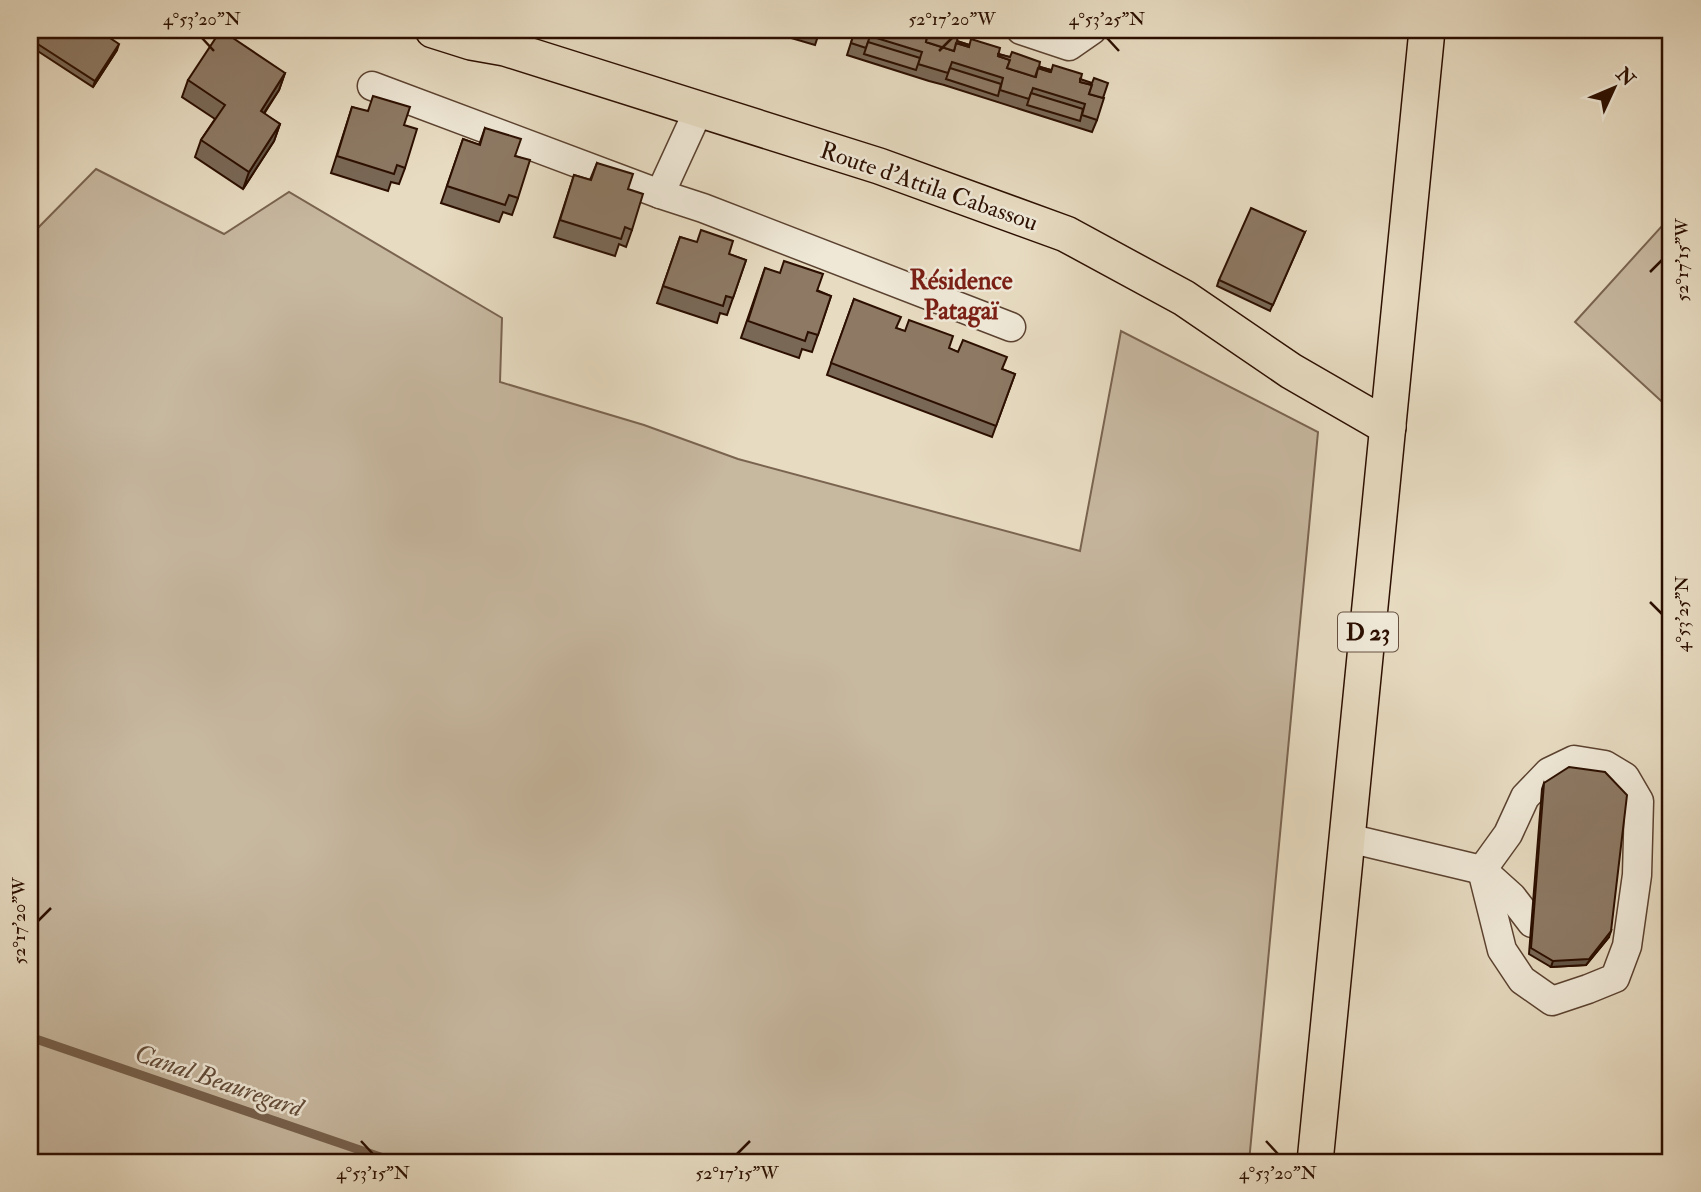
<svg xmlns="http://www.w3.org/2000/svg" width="1701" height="1192" viewBox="0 0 1701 1192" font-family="'IM FELL Double Pica',serif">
	<rect width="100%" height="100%" fill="#e7dbc1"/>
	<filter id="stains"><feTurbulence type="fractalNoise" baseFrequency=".00286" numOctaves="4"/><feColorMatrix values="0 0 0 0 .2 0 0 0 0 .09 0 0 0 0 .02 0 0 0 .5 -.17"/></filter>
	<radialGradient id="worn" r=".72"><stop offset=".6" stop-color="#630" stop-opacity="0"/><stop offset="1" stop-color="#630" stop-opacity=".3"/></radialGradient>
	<!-- green -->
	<g fill="#c7b8a0" stroke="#7a6450" stroke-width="2">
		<polygon points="96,169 224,234 289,192 502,318 500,382 644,425 738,459 1080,551 1121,331 1318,432 1249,1162 30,1162 30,236"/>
		<polygon points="1671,216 1671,410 1575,322"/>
	</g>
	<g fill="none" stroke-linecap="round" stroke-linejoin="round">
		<!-- stream -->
		<polyline stroke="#76604c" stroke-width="9" points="30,1037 395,1162"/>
		<defs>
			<g id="minor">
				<polyline points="1021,30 1069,46 1092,30"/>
				<polyline points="372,86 660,194 703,208 1011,327"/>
				<polyline points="660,194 699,109"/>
				<polygon points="1574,760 1605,765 1625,777 1639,801 1637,875 1627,946 1615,978 1588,989 1552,1001 1522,980 1502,950 1482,870 1508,834 1525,797 1549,772"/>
				<polyline points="1348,838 1482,870 1512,897 1532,923"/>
			</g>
			<g id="major">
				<polyline points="433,30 471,42 505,48 879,166 1066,234 1184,298 1291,371 1388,427"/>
				<polyline points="1315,1162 1427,30"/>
			</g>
		</defs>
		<!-- minor casing -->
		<use href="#minor" stroke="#5b4230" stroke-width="31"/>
		<!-- major casing -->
		<use href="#major" stroke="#2c0f00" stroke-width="38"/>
		<!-- minor -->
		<use href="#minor" stroke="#efe8d7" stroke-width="28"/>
		<!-- major -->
		<use href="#major" stroke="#e7dbc1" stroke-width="35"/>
	</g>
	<!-- wall -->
	<g fill="#796856" stroke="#2c0f00" stroke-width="2">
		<polygon points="30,30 113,30 108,37 117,50 93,87 30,46"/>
		<polygon points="764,30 820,30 815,45"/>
		<polygon points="855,30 921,30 1080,79 1097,120 1092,132 944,85 944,84 944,85 929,81 847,55"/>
		<polygon points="285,73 279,90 264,114 280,124 274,141 243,189 195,157 201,140 215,119 182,97 188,80"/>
		<polygon points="352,107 404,125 405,168 399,184 391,182 388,191 331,173"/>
		<polygon points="485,128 515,156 518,198 512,215 503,212 499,222 441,203 463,139 479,145"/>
		<polygon points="597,163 628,189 632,230 626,247 619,244 615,256 554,237 574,175 590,180"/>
		<polygon points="1305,232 1270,311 1217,286 1219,280"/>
		<polygon points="680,237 746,260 727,315 720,313 717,323 657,303"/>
		<polygon points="765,268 831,296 812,352 802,349 799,358 741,338"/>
		<polygon points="854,299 896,328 1015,374 992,437 827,375"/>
		<polygon points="1544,783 1609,937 1586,965 1551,967 1529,954 1542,789"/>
	</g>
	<!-- shaded-wall -->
	<g fill="#635546" stroke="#2c0f00" stroke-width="2">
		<polygon points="119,44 117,50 93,87 95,81"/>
		<polygon points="285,73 279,90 254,128 261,111"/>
		<polygon points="280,124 274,141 243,189 249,172"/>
		<polygon points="1611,931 1609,937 1586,965 1551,967 1553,961"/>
	</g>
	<!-- building -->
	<g fill="#8d7964" stroke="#2c0f00" stroke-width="2">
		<polygon points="30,30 111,30 107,36 119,44 95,81 30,39"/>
		<polygon points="221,30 285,73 261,111 280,124 249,172 201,140 225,105 188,80"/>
		<polygon points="786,30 803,30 802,35"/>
		<polygon points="807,30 820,30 819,33"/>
		<polygon points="855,30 916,30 928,34 926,42 954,51 956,43 969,47 971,39 1000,48 998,56 1010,60 1007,68 1036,77 1038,68 1051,72 1053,65 1082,74 1080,82 1092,85 1089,94 1104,98 1097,120 1082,115 1085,104 1033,88 1029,99 1000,90 1003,78 952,62 948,73 918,64 922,52 870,36 866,48 851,43"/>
		<polygon points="916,30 921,30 928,32 929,30 939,30 958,36 957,41 969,45 969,47 956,43 954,51 926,42 928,34"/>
		<polygon points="868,42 920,58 916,70 864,54"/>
		<polygon points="1012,52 1040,62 1039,67 1051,70 1050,72 1038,68 1035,77 1007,68 1010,60 998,56 998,54 1010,57"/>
		<polygon points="950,68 1001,84 998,96 946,79"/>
		<polygon points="1094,78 1108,83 1103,98 1089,94 1092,85 1080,82 1080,79 1092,83"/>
		<polygon points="1031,93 1083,109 1080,121 1027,105"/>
		<polygon points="373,96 410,107 404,125 417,129 405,168 397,165 394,174 337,156 352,107 368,111"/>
		<polygon points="485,128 521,139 515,156 530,160 518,198 509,195 505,205 447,186 463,139 480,145"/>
		<polygon points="597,163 633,174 628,189 643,194 632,230 625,227 621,239 560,220 574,175 591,180"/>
		<polygon points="1251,208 1305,232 1273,305 1219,280"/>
		<polygon points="701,230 733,241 729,254 746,260 733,298 726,296 723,306 663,286 680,237 697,242"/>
		<polygon points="784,261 823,274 817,291 831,296 818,335 808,332 805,341 748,321 765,268 780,273"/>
		<polygon points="854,299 901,317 896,328 905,331 909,320 953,336 949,348 958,352 963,340 1007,357 1002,369 1015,374 996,426 831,363"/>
		<polygon points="1569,767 1605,772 1627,795 1611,931 1589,959 1553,961 1531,948 1544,783"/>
	</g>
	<!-- ticks -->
	<path fill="none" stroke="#2c0f00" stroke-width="2.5" d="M202,38L214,51M1107,38L1119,51M939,51L952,38M1650,272L1662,260M1650,602L1662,614M38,921L51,908M361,1141L373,1154M1266,1141L1278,1154M737,1154L750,1141"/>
	<g text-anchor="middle" stroke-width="5" stroke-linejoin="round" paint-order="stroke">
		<!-- shield labels -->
		<rect fill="#efe8d7" stroke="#665040" stroke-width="2" x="1338" y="612.5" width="60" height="39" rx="5"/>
		<g font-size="23" font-weight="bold" fill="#2c0f00">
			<text x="1368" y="640">D 23</text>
		</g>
		<!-- street labels -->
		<g font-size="24" fill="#2c0f00" stroke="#efe8d7">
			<text transform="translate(929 186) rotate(19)" y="8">Route d'Attila Cabassou</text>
		</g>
		<!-- neighbourhood labels -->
		<g font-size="26" font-weight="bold" fill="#7a1f14" stroke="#efe8d7">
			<text x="961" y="289">Résidence<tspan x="961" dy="30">Patagaï</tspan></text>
		</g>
		<!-- water labels -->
		<g font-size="26" font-style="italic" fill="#634c39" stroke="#efe8d7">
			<text transform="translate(219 1080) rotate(19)" y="9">Canal Beauregard</text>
		</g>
	</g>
	<!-- margin -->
	<rect width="1701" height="1192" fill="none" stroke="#e7dbc1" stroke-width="77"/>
	<!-- north arrow -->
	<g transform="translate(1614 88) rotate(46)" stroke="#efe8d7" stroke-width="5" paint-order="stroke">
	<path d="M0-5L12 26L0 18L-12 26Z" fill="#2c0f00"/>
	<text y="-10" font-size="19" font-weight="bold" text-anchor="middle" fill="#2c0f00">N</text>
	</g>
	<rect x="38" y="38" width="1624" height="1116" fill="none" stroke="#2c0f00" stroke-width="2.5"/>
	<g font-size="18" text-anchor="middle" fill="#2c0f00">
		<text x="202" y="25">4°53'20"N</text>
		<text x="952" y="25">52°17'20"W</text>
		<text x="1107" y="25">4°53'25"N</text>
		<text transform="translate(1682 260) rotate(-90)" y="6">52°17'15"W</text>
		<text transform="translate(1682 614) rotate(-90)" y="6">4°53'25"N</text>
		<text transform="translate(19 921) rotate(-90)" y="6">52°17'20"W</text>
		<text x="373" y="1179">4°53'15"N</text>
		<text x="737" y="1179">52°17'15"W</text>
		<text x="1278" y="1179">4°53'20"N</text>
	</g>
	<rect width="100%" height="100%" filter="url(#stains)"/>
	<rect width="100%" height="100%" fill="url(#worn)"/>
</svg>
